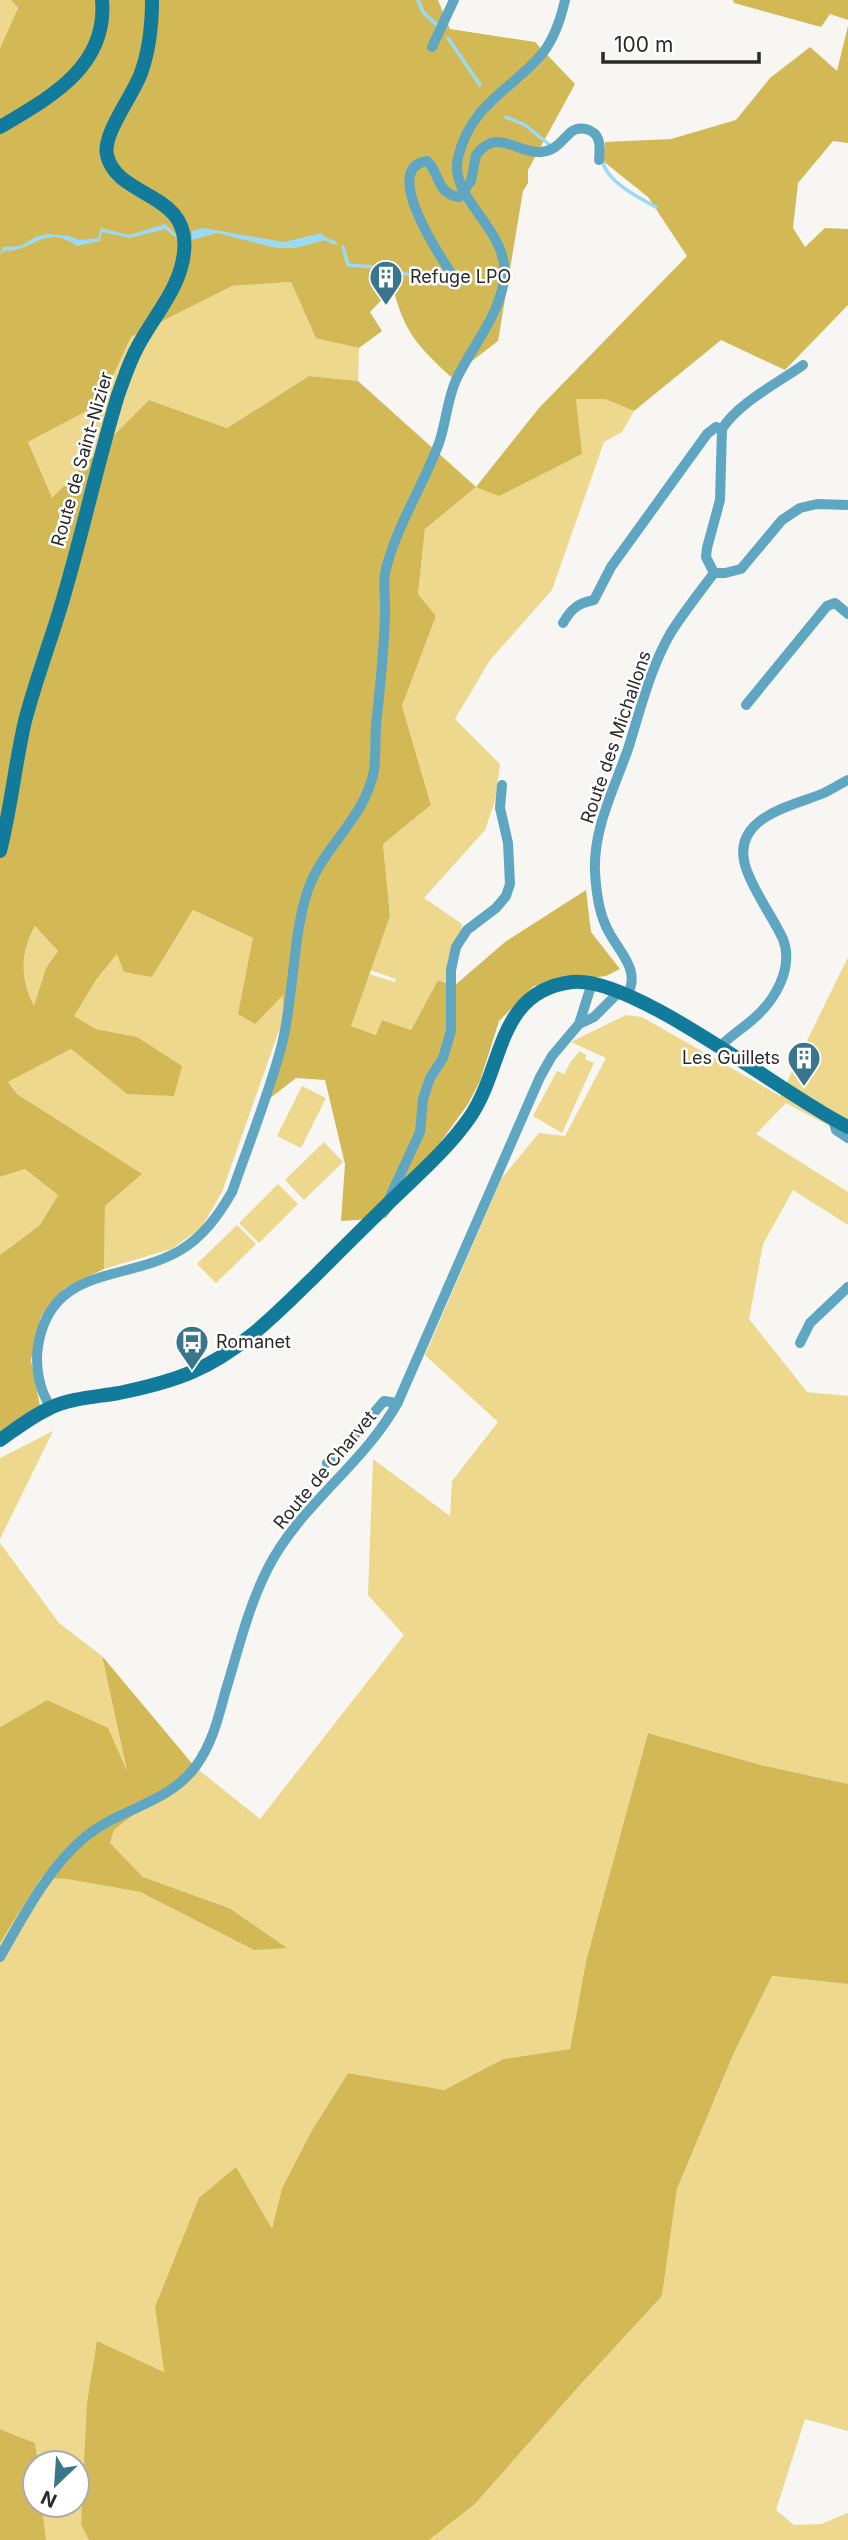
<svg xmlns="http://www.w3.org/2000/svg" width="848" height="2540" viewBox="0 0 848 2540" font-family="Inter,sans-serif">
	<rect width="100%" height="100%" fill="#f7f6f2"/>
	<!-- green -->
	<g fill="#edd88d">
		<polygon points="0,0 11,0 18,8 0,48"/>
		<polygon points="291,282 316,337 359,348 358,381 309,376 227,428 149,400 52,499 28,442 100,404 131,337 232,286"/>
		<polygon points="576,399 605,399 634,411 622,432 604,442 552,590 490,660 455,719 500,764 495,801 485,830 424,898 462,924 454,986 438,980 411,1030 382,1020 377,1035 351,1026 369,974 395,982 396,979 370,970 390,916 383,844 431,805 402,706 436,616 418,594 425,529 476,487"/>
		<polygon points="193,910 253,938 283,994 283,1019 222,1192 201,1228 171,1249 104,1269 105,1206 141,1175 17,1094 8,1082 71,1049 127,1094 137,1037 96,1029 73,1016 96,980 117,954 152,977"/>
		<path d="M35,926L58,951L46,968L34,1007C20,977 20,956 35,926Z"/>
		<polygon points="848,957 848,1136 786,1103 756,1134 848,1192 848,1225 793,1190 763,1244 749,1319 807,1392 848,1396 848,1784 761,1765 648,1733 586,1961 570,2049 503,2059 444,2090 348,2073 311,2132 282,2188 272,2230 155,2307 164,2372 97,2342 81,2525 89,2540 46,2540 42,2505 77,2505 77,2463 38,2463 35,2443 0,2429 0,1943 41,1878 67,1879 140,1892 254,1950 229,1908 143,1877 110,1843 114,1830 195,1767 260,1819 404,1635 368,1595 373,1459 450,1516 452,1481 498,1422 425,1355 501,1179 539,1133 565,1136 606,1058 571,1042 626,1015 642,1017 780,1096"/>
		<polygon points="580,1051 586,1055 585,1059 594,1063 562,1133 533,1116 557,1071 564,1074 572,1060"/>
		<polygon points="302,1086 326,1098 301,1148 277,1136"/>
		<polygon points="324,1142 343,1162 304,1200 285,1180"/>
		<polygon points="25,1169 58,1195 40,1225 0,1255 0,1177"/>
		<polygon points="278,1184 298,1204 259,1243 239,1223"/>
		<polygon points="237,1225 256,1244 216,1283 197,1264"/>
		<polygon points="53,1431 0,1539 0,1458"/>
		<polygon points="0,1543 59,1623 102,1656 128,1776 47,1700 0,1727"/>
		<polygon points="772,1976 848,1984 848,2431 805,2419 776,2510 794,2525 821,2524 848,2513 848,2540 429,2540 475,2504 580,2385 662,2296 677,2189 733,2055"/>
	</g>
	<!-- forest -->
	<g fill="#d3b955" fill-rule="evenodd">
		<path d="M11,0H438L450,29L535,42L575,84L528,170V183L523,191L498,341L451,377C418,346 405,334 393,288L370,312L382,331L359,348L316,338L291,282L232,286L131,337L100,404L28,442L52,498L149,400L227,428L309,376L358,381L476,487L539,408L687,256L648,197L603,161L605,142L671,139L736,120L770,78L810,47L837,71L848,26V143L833,141L798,183L793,228L805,247L825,228L848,229V305L785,370L721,340L634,411L605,399H576L582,454L499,496L476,487L425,529L418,594L436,616L402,706L431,805L383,844L390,916L351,1026L376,1035L382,1020L411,1030L438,980L454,986L505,942L586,890L591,932L620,969L606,976L534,986L499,1021L480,1081L468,1104L386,1218L341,1221L345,1164L325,1080L296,1078L269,1099L284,1053L283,995L255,1024L238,1014L253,938L193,910L152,977L124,972L117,954L96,980L74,1016L96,1029L137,1037L182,1066L174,1096L127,1094L71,1049L8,1082L17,1094L142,1174L105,1206L104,1269L65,1288L41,1317L31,1360L40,1406L0,1432V1255L40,1225L58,1195L25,1169L0,1177V48L18,8ZM35,926L58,951L46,968L34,1006C20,978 20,954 35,926Z"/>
		<polygon points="733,0 848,0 848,20 830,14 821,27 734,3"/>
		<polygon points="102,1656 195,1767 114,1830 110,1843 143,1877 229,1908 287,1948 254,1950 140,1892 67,1879 41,1878 0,1943 0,1727 47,1700 108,1728 127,1771"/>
		<polygon points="648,1733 761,1765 848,1784 848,1984 772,1976 733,2055 677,2189 662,2296 580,2385 475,2504 429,2540 89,2540 81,2525 87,2403 97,2341 164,2372 155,2307 199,2198 236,2167 272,2229 282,2188 311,2132 348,2073 444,2090 503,2059 570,2049 586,1961"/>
		<polygon points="0,2429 35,2443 38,2463 35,2463 35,2505 42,2505 46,2540 0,2540"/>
	</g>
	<!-- water -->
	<g fill="#9bdaf4">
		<path d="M165,224L179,237L178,239L165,229L130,238L102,232L100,241L77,246C44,223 34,252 4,251L0,255L3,247L21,246L35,237L47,234L69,236L80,240L98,238L101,228L129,235Z"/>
		<polygon points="203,228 284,242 322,233 325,240 296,248 276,248 217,233 192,240 192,231"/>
	</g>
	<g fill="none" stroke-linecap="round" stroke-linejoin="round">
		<!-- stream -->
		<g stroke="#9bdaf4" stroke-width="3.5">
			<polyline points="418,0 423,12 438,26"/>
			<polyline points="448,38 480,85"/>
			<polyline points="506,117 525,125 551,146"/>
			<path d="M603,163C609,183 638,197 656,207"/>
			<polyline points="321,237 335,243"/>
			<polyline points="343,247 348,265 374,267 424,278"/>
		</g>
		<!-- street -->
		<g stroke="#5fa6c2" stroke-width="10">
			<polyline points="432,47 454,0"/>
			<path d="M453,285L455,279C443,261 379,168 427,161C440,172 436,194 459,197L471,181L476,155C497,127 516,153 540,152C556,151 561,141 571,132C575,129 581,128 586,129C602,133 600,148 599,160"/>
			<path d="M714,573L706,557L707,548L720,500L722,429C738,403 778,383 803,365"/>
			<polyline points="714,573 725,573 741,569 782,520 800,508 817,504 848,505"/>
			<path d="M563,623C571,609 578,603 594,600L611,567L707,434L716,427L722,429"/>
			<polyline points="746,705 827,606 835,603 848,614"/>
			<path d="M627,995C643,968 614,948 605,924C598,908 596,889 595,872C593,829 614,789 628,749C640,711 650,669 670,634C683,613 699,593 714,573"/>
			<polyline points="579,1024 594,1017 619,992"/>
			<path d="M719,1048C729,1036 741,1030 752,1020C775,1001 794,968 783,939C772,916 756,895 747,871C727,818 790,807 824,793C832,789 840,784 848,780"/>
			<polyline points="833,1120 836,1130 848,1138"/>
			<polyline points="388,1201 420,1132 423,1099 430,1078 443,1058 451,1031 451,970 456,947 467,930 496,908 506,896 510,884 508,843 500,808 502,785"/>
			<polyline points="800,1343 810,1323 848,1287"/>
			<path d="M51,1407C39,1391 35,1366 38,1346C51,1265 125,1282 179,1251C203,1237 218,1216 232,1192C249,1143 269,1094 282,1044C294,995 292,944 306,896C319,849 364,821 374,771C376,756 375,740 376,725C380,689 384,652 385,615C386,600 382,583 386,569C397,525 423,486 439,443C446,423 447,400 456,380C472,346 497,320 504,281C512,230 448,200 458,158C470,105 510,91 542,54C554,39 561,18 565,0"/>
			<polyline points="327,1463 334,1459 384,1401 397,1403"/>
			<path d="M0,1957C24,1915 48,1868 85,1837C120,1808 168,1804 196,1766C212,1744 218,1719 225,1693C238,1651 248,1607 268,1568C300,1505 364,1464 398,1402L540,1077L552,1056L579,1024L592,983"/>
		</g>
		<!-- secondary -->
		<g stroke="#127b9c" stroke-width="14">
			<path d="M0,127C49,98 108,67 102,0"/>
			<path d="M0,851C11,808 15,764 25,721C37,675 55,630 67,585C85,522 99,458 118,395C124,379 129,362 138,346C154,316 181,287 184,252C191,191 117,199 107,155C102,134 134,94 141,73C149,51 152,24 152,0"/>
			<path d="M0,1440C16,1429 32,1416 50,1408C71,1398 96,1397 119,1393C143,1388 169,1382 192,1372C241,1351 277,1313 315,1276C342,1249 369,1222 396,1196C422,1171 450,1146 470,1117C504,1068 496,991 572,982C634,975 784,1096 848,1127"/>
		</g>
	</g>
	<!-- icons -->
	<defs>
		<symbol id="building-pin" viewBox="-11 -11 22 30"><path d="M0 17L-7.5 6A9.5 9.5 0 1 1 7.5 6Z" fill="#39768d" stroke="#fff"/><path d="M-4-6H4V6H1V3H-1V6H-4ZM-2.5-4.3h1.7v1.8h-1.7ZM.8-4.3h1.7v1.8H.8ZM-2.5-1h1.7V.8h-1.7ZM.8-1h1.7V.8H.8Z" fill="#fff"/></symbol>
		<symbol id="bus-pin" viewBox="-11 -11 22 30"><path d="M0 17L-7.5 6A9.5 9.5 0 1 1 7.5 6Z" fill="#39768d" stroke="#fff"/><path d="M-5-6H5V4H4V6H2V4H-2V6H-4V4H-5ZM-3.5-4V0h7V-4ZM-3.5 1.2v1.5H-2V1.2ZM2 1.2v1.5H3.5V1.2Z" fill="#fff"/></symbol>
	</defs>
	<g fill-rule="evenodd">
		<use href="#building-pin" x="367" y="258" width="38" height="52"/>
		<use href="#building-pin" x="785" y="1039" width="38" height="52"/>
		<use href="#bus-pin" x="173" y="1323" width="38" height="52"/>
	</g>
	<g text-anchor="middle" stroke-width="5" stroke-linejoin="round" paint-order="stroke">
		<!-- poi labels -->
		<g font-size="18" fill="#2a2a29" stroke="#fff" text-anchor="start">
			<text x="410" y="283">Refuge LPO</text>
			<text x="780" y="1064" text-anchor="end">Les Guillets</text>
			<text x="216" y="1348">Romanet</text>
		</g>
		<!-- street labels -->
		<g font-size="18" fill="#2a2a29" stroke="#fff">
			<text transform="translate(82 459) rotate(-74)" y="6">Route de Saint-Nizier</text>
			<text transform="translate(616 737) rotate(-71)" y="6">Route des Michallons</text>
			<text transform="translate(325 1470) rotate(-50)" y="6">Route de Charvet</text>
		</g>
	</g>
	<!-- north arrow -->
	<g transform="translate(56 2484) rotate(205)"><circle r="33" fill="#ffffff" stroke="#aaaaa9" stroke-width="2"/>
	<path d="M0-5L12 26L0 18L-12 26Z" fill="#39768d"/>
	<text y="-10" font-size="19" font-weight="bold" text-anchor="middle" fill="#2a2a29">N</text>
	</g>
	<!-- scale -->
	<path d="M603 52v10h156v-10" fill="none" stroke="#2a2a29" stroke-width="3.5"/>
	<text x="614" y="52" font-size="21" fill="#2a2a29" stroke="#ffffff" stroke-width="5" paint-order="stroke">100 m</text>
</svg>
